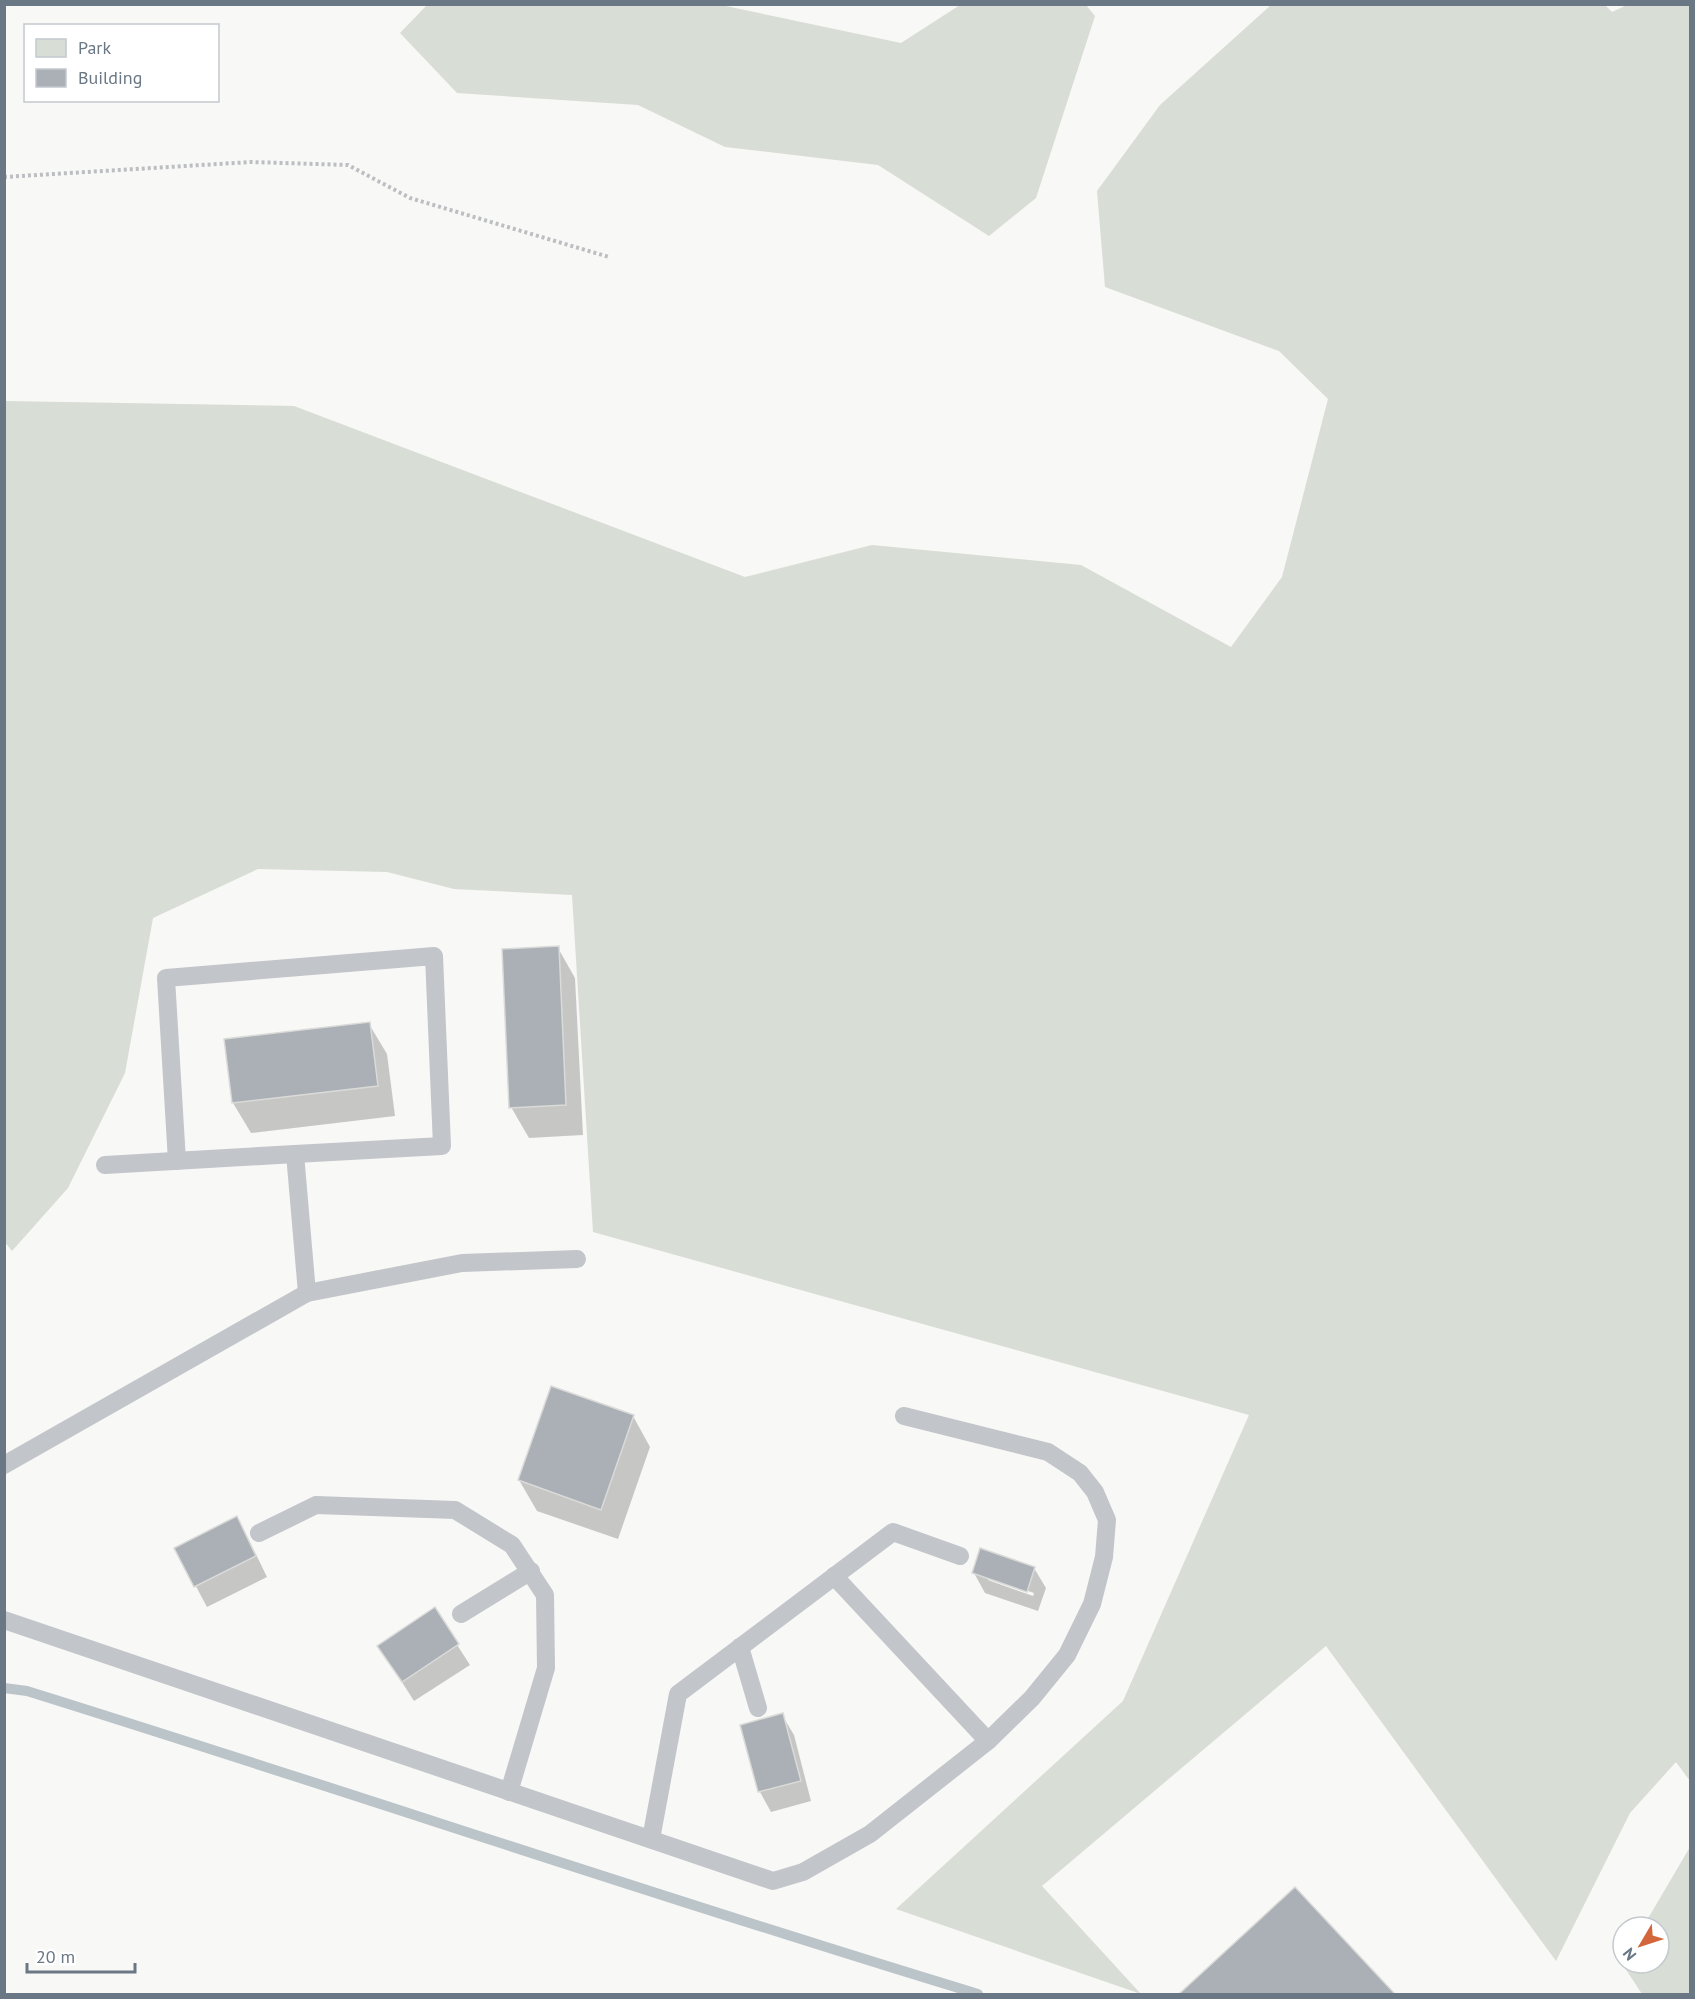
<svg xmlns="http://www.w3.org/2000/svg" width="1695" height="1999" viewBox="0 0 1695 1999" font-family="'PT Sans',sans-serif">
	<rect width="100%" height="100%" fill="#f8f8f6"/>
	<!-- green -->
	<g fill="#d8ddd5">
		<polygon points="428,4 721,5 901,43 960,5 1086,5 1095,16 1036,198 989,236 878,165 725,147 638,105 457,93 400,33"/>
		<polygon points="1604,4 1612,12 1627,5 1690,5 1690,1781 1676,1762 1630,1813 1556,1961 1326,1646 1042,1886 1141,1994 896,1909 1123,1701 1249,1415 593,1232 572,895 454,889 387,872 258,869 153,918 125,1073 68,1188 12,1251 4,1241 5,401 294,406 745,577 872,545 1081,565 1231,647 1282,577 1328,399 1279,351 1105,287 1097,191 1160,105 1271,5"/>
		<polygon points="1690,1847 1690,1994 1642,1994 1621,1962 1623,1959 1623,1963 1659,1963 1659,1927 1643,1927"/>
	</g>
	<!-- shadow -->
	<g fill="#0003" fill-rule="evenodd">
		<polygon points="558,948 575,978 583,1135 529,1138 511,1107"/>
		<polygon points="369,1024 387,1054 395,1116 251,1133 233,1103"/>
		<polygon points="633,1416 650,1447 618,1539 537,1511 519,1480"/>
		<polygon points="248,1538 267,1577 207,1607 176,1549"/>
		<path d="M1034,1568L1046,1588L1038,1611L985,1593L974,1573ZM988,1577L1034,1593L1033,1596L988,1580Z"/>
		<polygon points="434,1609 470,1665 414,1701 379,1646"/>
		<polygon points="782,1715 794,1735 811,1801 771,1812 760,1792 742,1726"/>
		<polygon points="1295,1889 1393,1994 1182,1994"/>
	</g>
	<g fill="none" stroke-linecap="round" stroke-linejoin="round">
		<!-- stream -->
		<path stroke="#bbc4c9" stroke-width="10" d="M4,1688L27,1691C345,1790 660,1898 978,1994"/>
	</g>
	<!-- building -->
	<g fill="#aab0b6" stroke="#dadad8" stroke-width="1.5">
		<polygon points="559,946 566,1105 509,1108 502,949"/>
		<polygon points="370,1022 378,1086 232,1103 224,1039"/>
		<polygon points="551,1386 634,1415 601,1510 518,1480"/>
		<polygon points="237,1516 256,1556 194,1587 174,1548"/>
		<polygon points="980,1548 1035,1567 1027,1592 972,1573"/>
		<polygon points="435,1607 459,1644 402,1682 377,1646"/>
		<polygon points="783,1713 801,1781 758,1792 740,1725"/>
		<polygon points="1295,1887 1395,1994 1179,1994"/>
	</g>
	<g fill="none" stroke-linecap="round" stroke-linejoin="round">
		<!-- path -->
		<polyline stroke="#bcbec1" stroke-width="4" stroke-dasharray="3 3" stroke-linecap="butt" points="4,177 251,162 348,165 410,198 609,257"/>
		<!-- lane -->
		<g stroke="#c2c5c9" stroke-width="18">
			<polyline points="177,1161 166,978 434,956 442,1146 295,1154 307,1293"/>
			<polyline points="105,1165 295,1154"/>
			<polyline points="4,1465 307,1293 462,1263 577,1259"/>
			<polyline points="259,1533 316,1505 455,1510 512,1545 545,1595 546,1668 509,1792"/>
			<polyline points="834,1576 988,1741"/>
			<polyline points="461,1614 531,1571"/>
			<polyline points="4,1620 773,1881 803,1872 870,1834 988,1741 1032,1698 1067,1655 1092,1604 1104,1557 1107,1520 1095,1492 1080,1473 1048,1452 904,1416"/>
			<polyline points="740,1647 758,1708"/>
			<polyline points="651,1839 678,1694 893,1532 960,1556"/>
		</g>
	</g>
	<!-- border -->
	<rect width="1695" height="1999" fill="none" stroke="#6a7784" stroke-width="12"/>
	<!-- legend -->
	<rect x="24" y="24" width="195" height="78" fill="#ffffff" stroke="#c3c9ce" stroke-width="1.5"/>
	<rect x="36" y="39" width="30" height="18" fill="#d8ddd5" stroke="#c3c9ce" stroke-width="1.5"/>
	<text x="78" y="54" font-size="18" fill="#6a7784">Park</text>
	<rect x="36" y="69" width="30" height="18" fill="#aab0b6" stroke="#c3c9ce" stroke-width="1.5"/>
	<text x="78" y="84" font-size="18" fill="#6a7784">Building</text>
	<!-- north arrow -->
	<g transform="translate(1641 1945) rotate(231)"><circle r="28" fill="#ffffff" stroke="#c3c9ce" stroke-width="1.5"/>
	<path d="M0-4.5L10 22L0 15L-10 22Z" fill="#d3663b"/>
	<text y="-9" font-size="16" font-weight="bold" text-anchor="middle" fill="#6a7784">N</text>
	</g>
	<!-- scale -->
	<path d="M27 1963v9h108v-9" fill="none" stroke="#6a7784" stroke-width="3"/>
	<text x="36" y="1963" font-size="18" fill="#6a7784" stroke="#ffffff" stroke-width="4.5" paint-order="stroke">20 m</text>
</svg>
